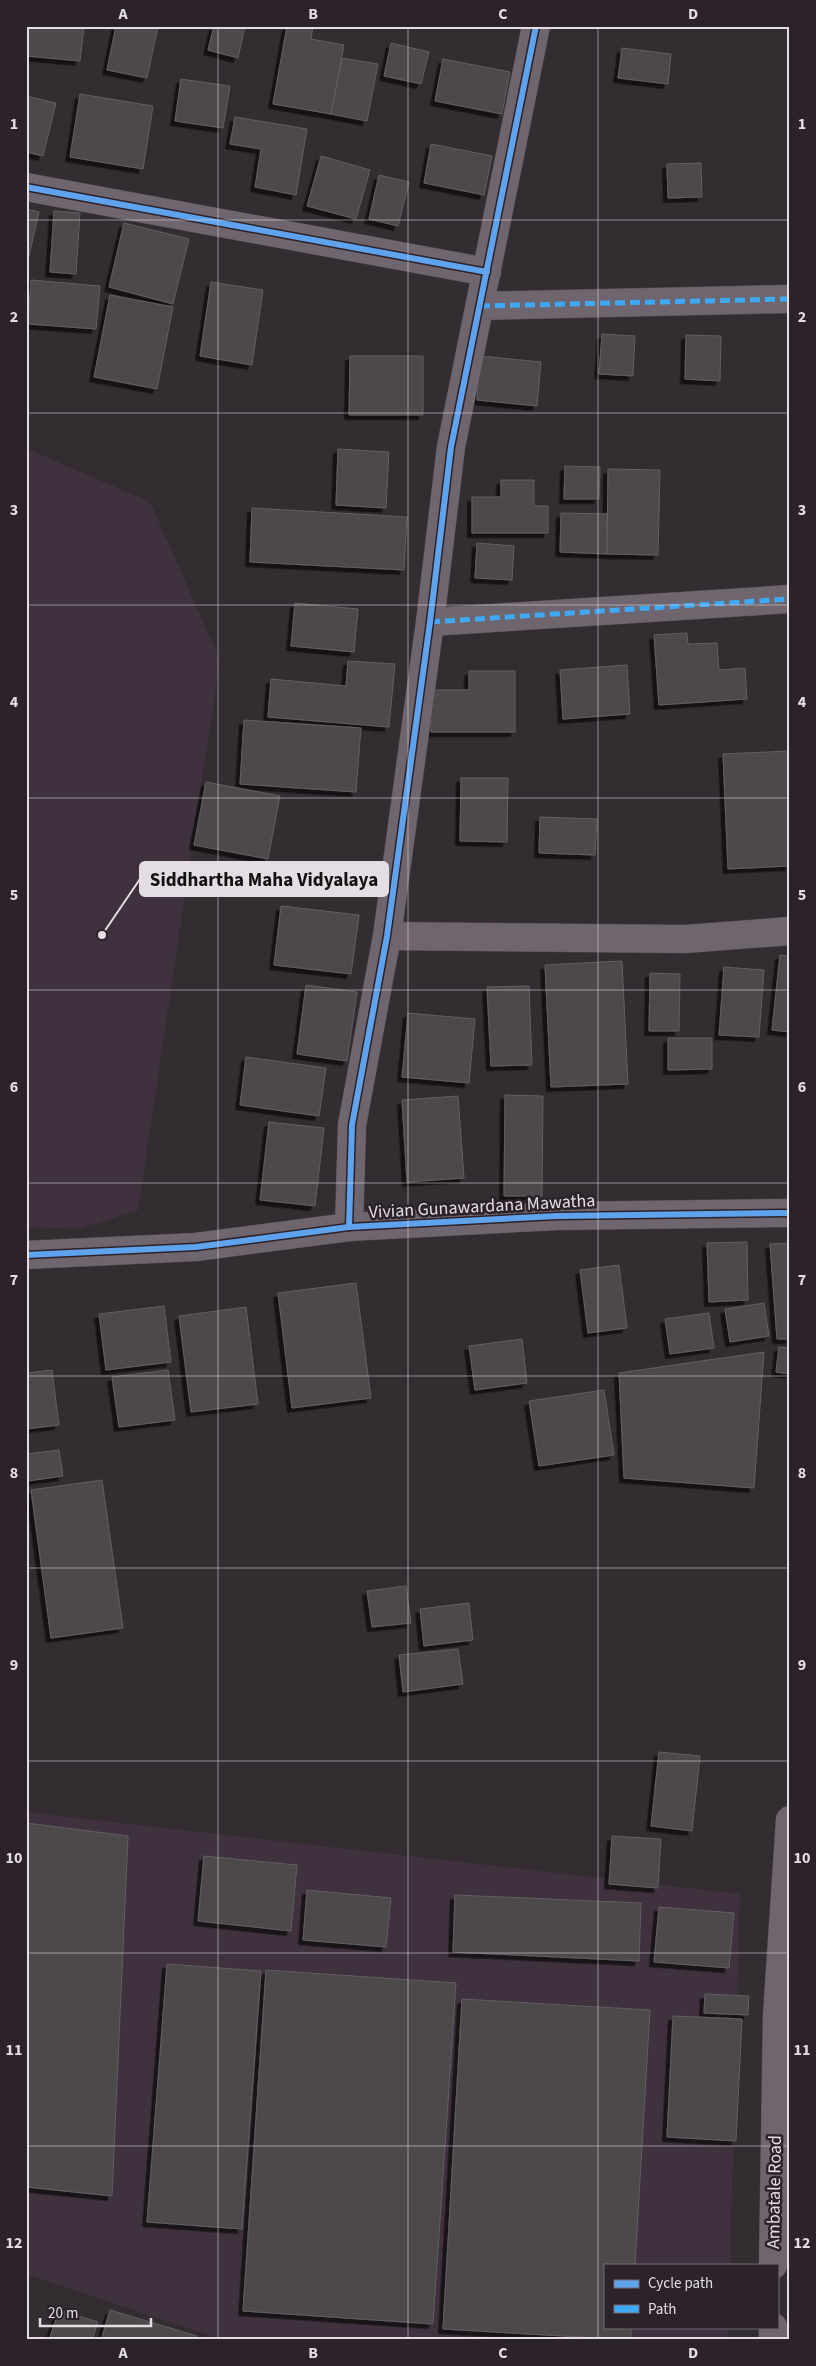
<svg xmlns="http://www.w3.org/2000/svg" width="816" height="2366" viewBox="0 0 816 2366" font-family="'Source Sans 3',sans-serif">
	<defs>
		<filter id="shadow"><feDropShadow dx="-4.5" dy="4.5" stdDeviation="0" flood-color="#0009"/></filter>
	</defs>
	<rect width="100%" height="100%" fill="#332d32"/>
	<!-- built -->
	<g fill="#3f313d">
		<polygon points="26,448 150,502 220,660 138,1210 79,1229 26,1227"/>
		<polygon points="26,1812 740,1894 730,2265 605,2265 605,2327 728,2327 727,2340 223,2340 26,2274"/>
	</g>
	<!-- building -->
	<g fill="#4d484c" stroke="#635e62" filter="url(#shadow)">
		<polygon points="26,26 84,26 80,61 26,56"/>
		<polygon points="116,26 158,26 147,78 107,70"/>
		<polygon points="214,26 245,26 238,58 208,50"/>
		<polygon points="287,26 313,26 311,39 344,45 331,114 273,104"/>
		<polygon points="391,43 429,52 421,84 384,76"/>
		<polygon points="622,48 671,54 668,84 618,78"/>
		<polygon points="342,58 378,64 367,121 331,114"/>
		<polygon points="443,59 510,72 502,114 435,101"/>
		<polygon points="181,79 230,86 223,128 175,121"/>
		<polygon points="80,94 153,106 143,169 70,157"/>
		<polygon points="26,96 56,103 43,156 26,152"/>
		<polygon points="235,117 307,129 296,195 255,187 261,149 230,144"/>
		<polygon points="431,144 492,156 484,195 424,183"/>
		<polygon points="321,156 370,170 356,219 307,206"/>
		<polygon points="701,163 702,197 668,198 667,164"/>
		<polygon points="379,175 409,182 398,226 369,219"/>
		<polygon points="26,209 39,212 26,269"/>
		<polygon points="54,211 80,213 76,274 50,272"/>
		<polygon points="124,223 189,239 173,304 109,287"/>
		<polygon points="31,280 100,286 96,329 28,324"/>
		<polygon points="211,282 263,290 252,365 200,356"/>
		<polygon points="110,295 173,307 157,389 94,377"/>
		<polygon points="602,334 635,336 633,376 599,374"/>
		<polygon points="686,335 721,336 720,381 685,379"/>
		<polygon points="350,356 423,356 423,415 349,415"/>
		<polygon points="480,356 541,362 537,406 477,400"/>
		<polygon points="338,449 389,452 386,508 336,505"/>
		<polygon points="565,466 600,467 599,499 564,499"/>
		<polygon points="608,469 660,470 658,555 607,554"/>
		<polygon points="501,480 534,480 534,506 548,506 548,533 472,533 472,497 501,497"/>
		<polygon points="252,508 407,517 404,570 250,562"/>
		<polygon points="561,513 607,514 607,554 560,552"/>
		<polygon points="477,543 514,546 512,580 475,578"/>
		<polygon points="295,603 358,609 354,652 291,646"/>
		<polygon points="687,633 688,644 717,643 719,670 745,668 747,699 659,705 654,635"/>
		<polygon points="348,661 395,664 389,727 268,717 271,679 346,686"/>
		<polygon points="627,665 630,714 563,719 560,670"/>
		<polygon points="469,671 515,671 515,732 431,732 430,690 469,690"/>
		<polygon points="244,720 361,728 356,792 240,784"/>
		<polygon points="790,751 790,866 728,869 723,754"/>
		<polygon points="461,778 508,778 507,842 460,841"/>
		<polygon points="206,782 280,796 268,859 194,845"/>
		<polygon points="540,817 597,819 595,855 539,853"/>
		<polygon points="281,906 359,915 351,974 274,965"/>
		<polygon points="780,955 790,956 790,1032 772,1030"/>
		<polygon points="622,961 628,1084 551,1087 545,965"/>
		<polygon points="724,967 764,970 759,1037 719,1035"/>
		<polygon points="650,973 680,974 679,1031 649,1031"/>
		<polygon points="306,985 357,992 347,1061 297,1054"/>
		<polygon points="529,986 532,1065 491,1066 487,987"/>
		<polygon points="408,1013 475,1019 469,1083 402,1077"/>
		<polygon points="668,1038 712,1038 712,1069 668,1070"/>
		<polygon points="246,1057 326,1068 319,1116 240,1105"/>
		<polygon points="505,1095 543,1096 542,1196 504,1196"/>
		<polygon points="458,1096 464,1178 407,1182 402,1100"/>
		<polygon points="269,1122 324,1128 315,1206 260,1200"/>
		<polygon points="747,1242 748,1300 709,1302 707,1243"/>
		<polygon points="790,1243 790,1339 777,1339 770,1244"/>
		<polygon points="619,1265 627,1328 588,1333 580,1270"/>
		<polygon points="356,1283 371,1398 292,1408 278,1293"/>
		<polygon points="764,1303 769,1336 730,1342 725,1309"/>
		<polygon points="164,1306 171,1362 106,1370 99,1314"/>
		<polygon points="246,1307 258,1404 191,1412 179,1316"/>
		<polygon points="709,1313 714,1348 670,1354 665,1319"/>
		<polygon points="522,1339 527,1383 475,1390 469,1346"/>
		<polygon points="779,1347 790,1348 790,1374 776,1372"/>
		<polygon points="764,1352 754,1488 624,1478 619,1373"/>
		<polygon points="52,1370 59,1425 26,1429 26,1373"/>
		<polygon points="168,1370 175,1420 119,1427 112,1377"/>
		<polygon points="604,1390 614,1455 539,1466 529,1401"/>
		<polygon points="59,1450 63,1476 28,1481 26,1454"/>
		<polygon points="102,1480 123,1628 51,1638 31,1490"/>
		<polygon points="406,1586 411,1623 372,1627 367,1591"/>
		<polygon points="469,1603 473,1640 424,1646 420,1609"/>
		<polygon points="458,1649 463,1684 403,1692 399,1655"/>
		<polygon points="659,1752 700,1756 692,1831 651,1826"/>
		<polygon points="26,1823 128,1836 112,2196 26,2187"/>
		<polygon points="612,1836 661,1839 658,1888 609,1884"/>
		<polygon points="204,1856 297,1865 291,1931 198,1921"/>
		<polygon points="307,1890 391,1898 386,1947 303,1940"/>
		<polygon points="455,1895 641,1903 639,1961 453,1952"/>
		<polygon points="659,1907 734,1913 729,1968 654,1962"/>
		<polygon points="167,1964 261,1971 242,2229 147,2222"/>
		<polygon points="266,1970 456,1983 433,2324 243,2311"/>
		<polygon points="705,1994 749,1996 748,2015 704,2013"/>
		<polygon points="462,1999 650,2010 635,2265 605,2265 605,2327 631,2327 631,2340 443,2329"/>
		<polygon points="673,2016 742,2019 736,2141 667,2137"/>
		<polygon points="59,2310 98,2322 92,2340 49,2340"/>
		<polygon points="110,2310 197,2336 196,2340 101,2340"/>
	</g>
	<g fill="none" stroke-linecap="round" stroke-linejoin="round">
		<defs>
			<g id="street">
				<polyline points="26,187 487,272"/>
				<polyline points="480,306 788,299"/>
				<polyline points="430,622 790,599"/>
				<polyline points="387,936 685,939 790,931"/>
				<polyline points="349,1227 352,1125 387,936 430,622 451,447 536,26"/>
				<polyline points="26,1255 196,1247 349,1227 557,1216 790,1213"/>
			</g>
			<g id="primary">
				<polyline points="773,2265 777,2016 790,1820"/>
				<polyline points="773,2340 773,2327"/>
			</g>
		</defs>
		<!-- street casing -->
		<use href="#street" stroke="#4e4a4d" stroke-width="29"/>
		<!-- primary casing -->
		<use href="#primary" stroke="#4e4a4d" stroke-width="29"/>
		<!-- street -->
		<use href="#street" stroke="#6f656e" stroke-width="28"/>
		<!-- primary -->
		<use href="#primary" stroke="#70656e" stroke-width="28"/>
		<!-- quiet -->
		<g stroke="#3fa9f5" stroke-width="5" stroke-dasharray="10 5" stroke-linecap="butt">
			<polyline points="480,306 788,299"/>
			<polyline points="430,622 790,599"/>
		</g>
		<defs>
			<g id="cycleway">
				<polyline points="26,187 487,272"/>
				<polyline points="349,1227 352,1125 387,936 430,622 451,447 536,26"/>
				<polyline points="26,1255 196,1247 349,1227 557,1216 790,1213"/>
			</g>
		</defs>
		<!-- cycleway casing -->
		<use href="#cycleway" stroke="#2b222a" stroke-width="9"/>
		<!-- cycleway -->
		<use href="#cycleway" stroke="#60a3ed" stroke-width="6"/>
	</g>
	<!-- grid -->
	<path fill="none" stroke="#e4dde3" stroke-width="1" stroke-opacity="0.55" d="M218,26V2340M408,26V2340M598,26V2340M26,220H790M26,413H790M26,605H790M26,798H790M26,990H790M26,1183H790M26,1376H790M26,1568H790M26,1761H790M26,1953H790M26,2146H790"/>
	<g text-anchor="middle" stroke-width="5" stroke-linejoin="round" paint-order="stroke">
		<!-- street labels -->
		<g font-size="18" fill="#e4dde3" stroke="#2b222a">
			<text transform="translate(482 1206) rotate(-3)" y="6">Vivian Gunawardana Mawatha</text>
			<text transform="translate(774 2192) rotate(-89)" y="6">Ambatale Road</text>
		</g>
	</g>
	<!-- callouts -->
	<path fill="none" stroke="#e4dde3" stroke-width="2" d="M102 935L140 879"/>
	<circle fill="#e4dde3" stroke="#2b222a" stroke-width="2" cx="102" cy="935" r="5"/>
	<rect fill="#e4dde3" stroke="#e4dde3" stroke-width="2" x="140" y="862" width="248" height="34" rx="5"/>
	<g font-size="19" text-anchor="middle" font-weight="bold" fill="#111">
		<text x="264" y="886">Siddhartha Maha Vidyalaya</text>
	</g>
	<!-- border -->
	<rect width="816" height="2366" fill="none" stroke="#2b222a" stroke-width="55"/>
	<!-- legend -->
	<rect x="604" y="2264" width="175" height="65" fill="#2b222a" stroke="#756d74"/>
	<rect x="614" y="2280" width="25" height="8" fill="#60a3ed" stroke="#756d74"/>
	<text x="648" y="2288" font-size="15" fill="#e4dde3">Cycle path</text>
	<rect x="614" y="2305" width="25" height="8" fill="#3fa9f5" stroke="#756d74"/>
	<text x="648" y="2314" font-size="15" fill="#e4dde3">Path</text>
	<!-- scale -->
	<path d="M40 2318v8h111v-8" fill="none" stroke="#e4dde3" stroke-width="2.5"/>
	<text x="48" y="2318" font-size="15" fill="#e4dde3" stroke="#2b222a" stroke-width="4" paint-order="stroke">20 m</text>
	<rect x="28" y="28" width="760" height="2310" fill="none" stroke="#e4dde3" stroke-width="2"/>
	<g font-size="16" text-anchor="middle" font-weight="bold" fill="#e4dde3">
		<text x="123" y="19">A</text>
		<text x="313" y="19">B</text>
		<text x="503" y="19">C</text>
		<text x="693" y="19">D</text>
		<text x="14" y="129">1</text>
		<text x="802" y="129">1</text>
		<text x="14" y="322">2</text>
		<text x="802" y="322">2</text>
		<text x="14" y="515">3</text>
		<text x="802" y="515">3</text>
		<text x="14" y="707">4</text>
		<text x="802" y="707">4</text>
		<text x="14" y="900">5</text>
		<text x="802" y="900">5</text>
		<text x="14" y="1092">6</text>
		<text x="802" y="1092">6</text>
		<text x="14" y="1285">7</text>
		<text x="802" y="1285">7</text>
		<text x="14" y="1478">8</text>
		<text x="802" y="1478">8</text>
		<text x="14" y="1670">9</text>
		<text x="802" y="1670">9</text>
		<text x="14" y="1863">10</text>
		<text x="802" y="1863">10</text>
		<text x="14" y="2055">11</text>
		<text x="802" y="2055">11</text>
		<text x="14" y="2248">12</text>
		<text x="802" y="2248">12</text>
		<text x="123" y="2358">A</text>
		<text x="313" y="2358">B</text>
		<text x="503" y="2358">C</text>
		<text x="693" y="2358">D</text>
	</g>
</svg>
